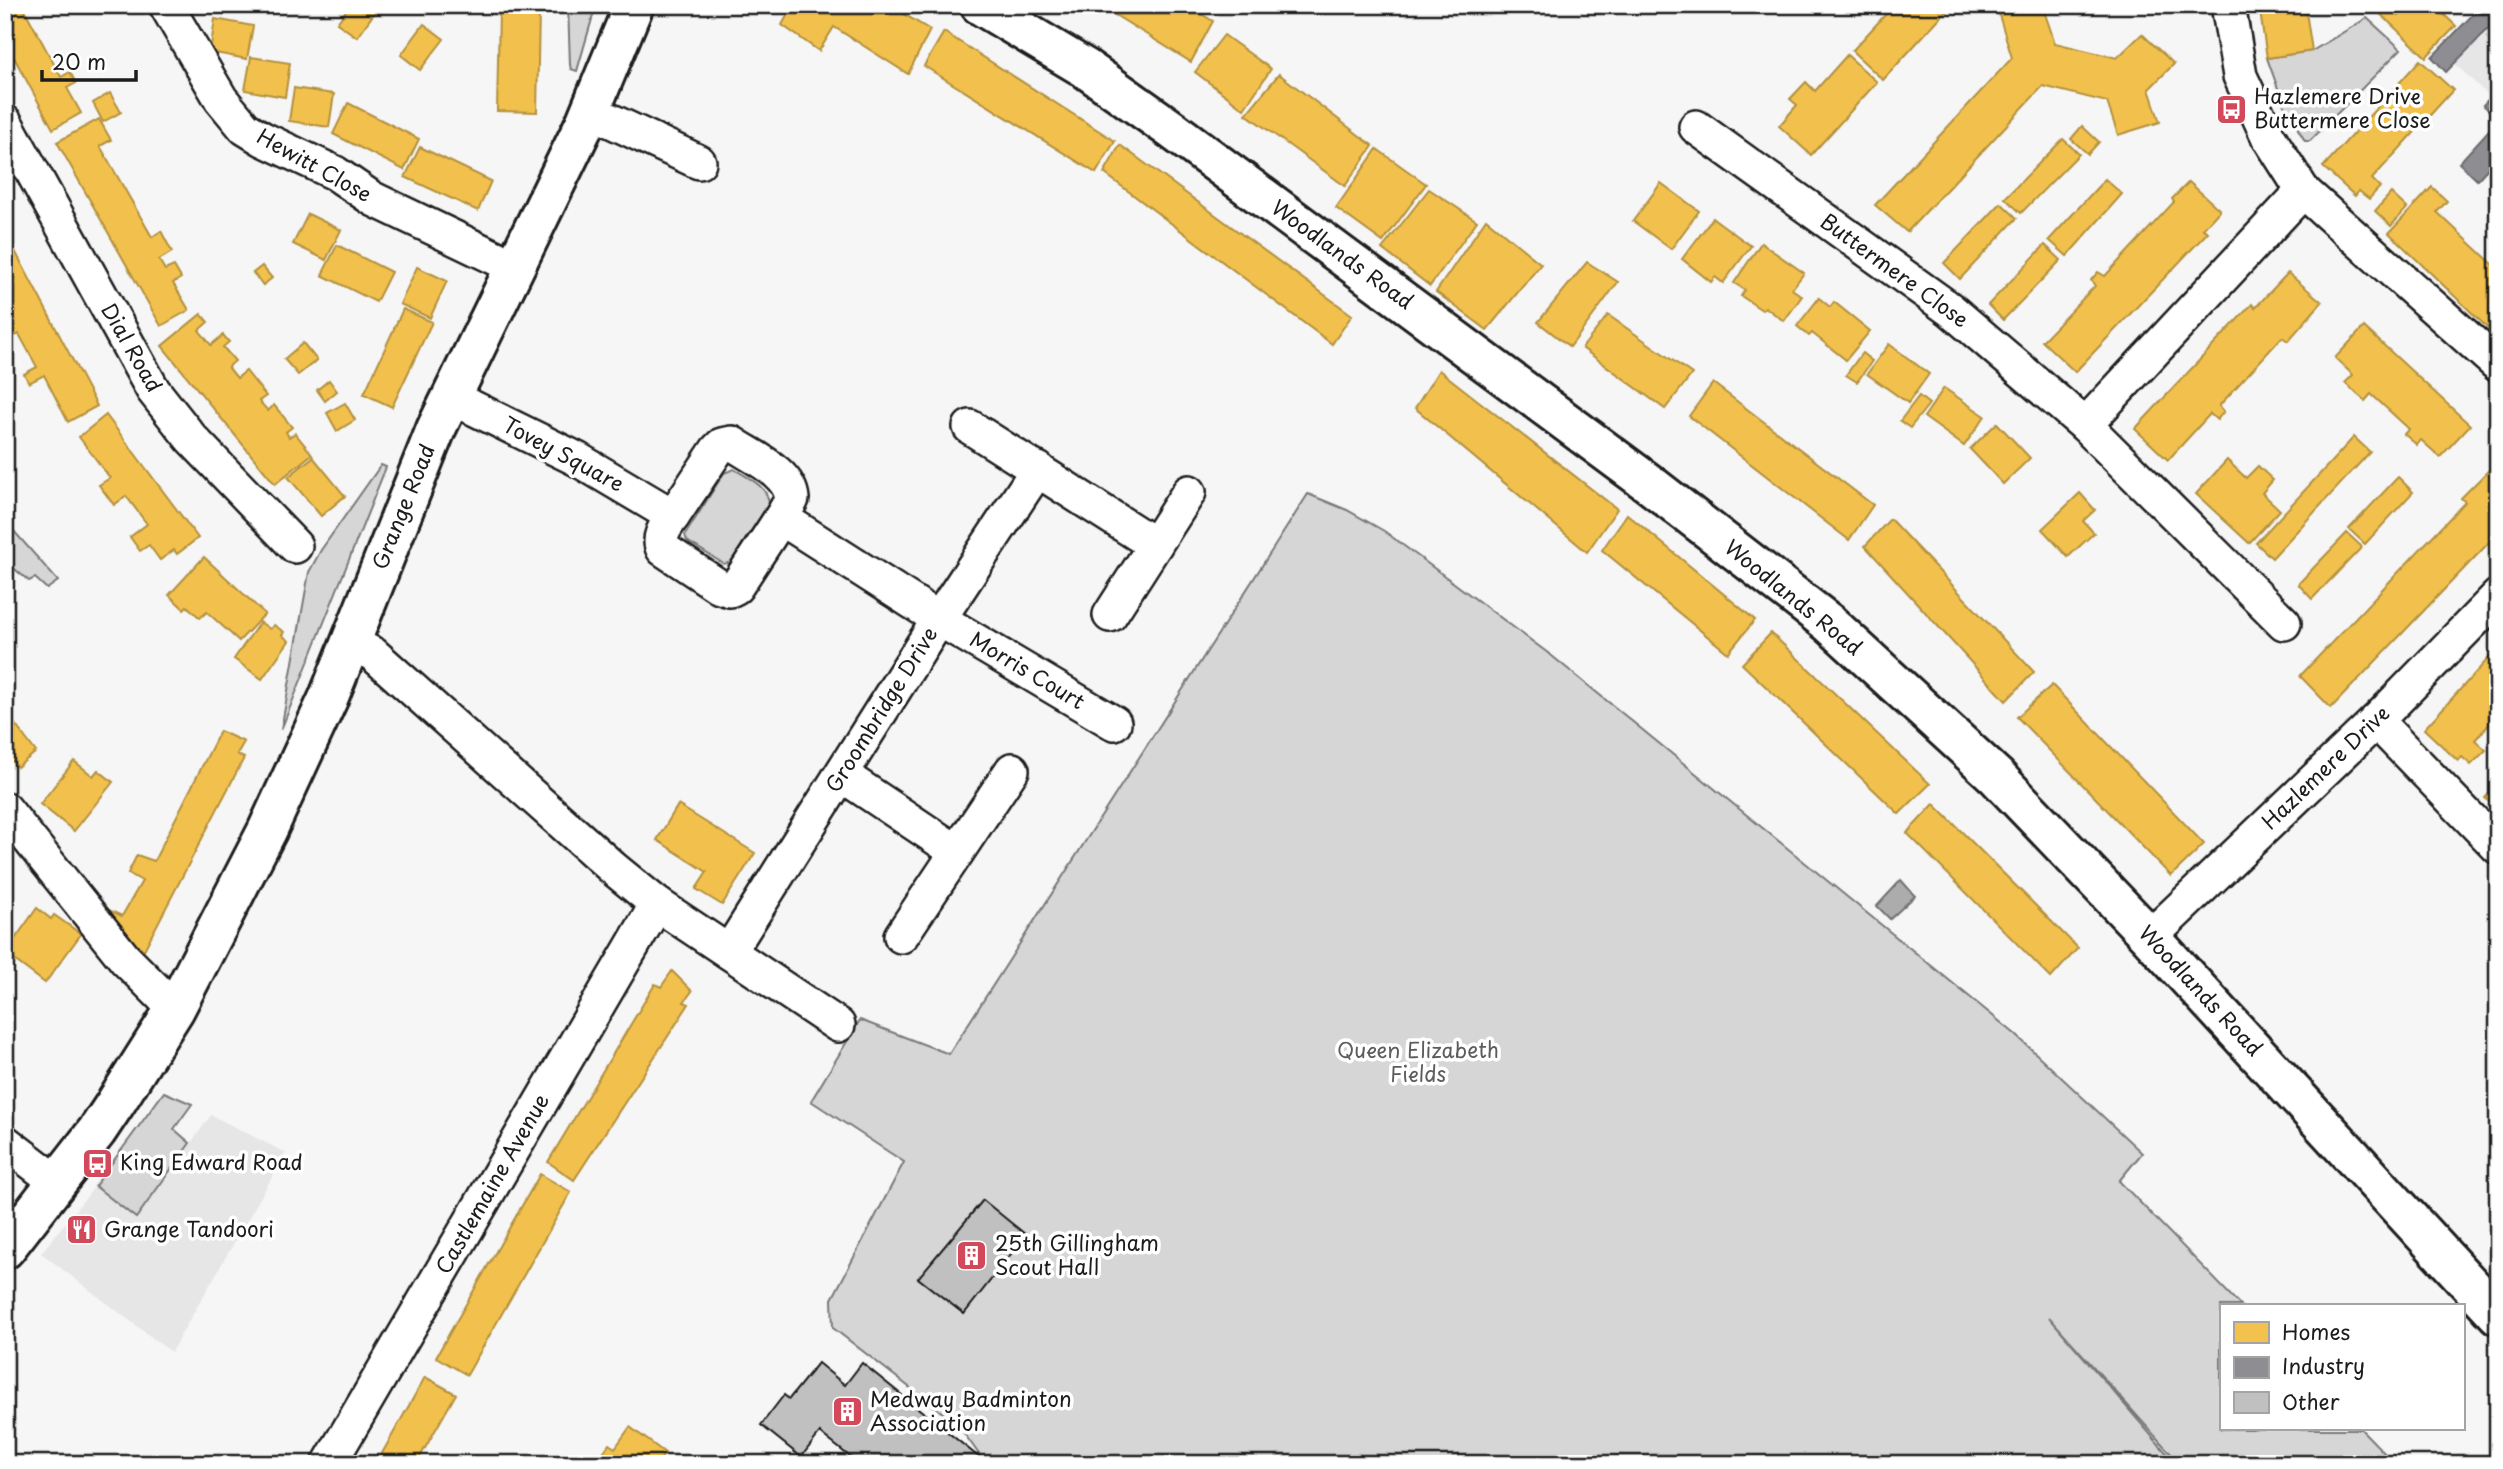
<svg xmlns="http://www.w3.org/2000/svg" width="2503" height="1469" viewBox="0 0 2503 1469" font-family="'Playpen Sans',sans-serif">
	<rect width="100%" height="100%" fill="#f6f6f6"/>
	<filter id="ink" filterUnits="userSpaceOnUse"><feTurbulence type="fractalNoise" baseFrequency=".0143" numOctaves="2"/><feDisplacementMap in="SourceGraphic" scale="14" xChannelSelector="R" yChannelSelector="G"/><feConvolveMatrix kernelMatrix="1 2 1 2 8 2 1 2 1" color-interpolation-filters="sRGB"/></filter>
	<g filter="url(#ink)">
		<!-- built -->
		<g fill="#e6e6e6">
			<polygon points="2481,5 2498,5 2498,92 2496,91 2490,97 2439,49"/>
			<polygon points="211,1115 286,1153 171,1352 41,1253 95,1186 137,1218"/>
		</g>
		<!-- green -->
		<g fill="#d6d6d6" stroke="#797979" stroke-width="2">
			<polygon points="568,5 596,5 577,71 571,69 570,65"/>
			<polygon points="2367,18 2401,49 2310,141 2305,141 2284,105 2267,58 2312,51"/>
			<polygon points="381,465 386,467 281,730 309,572 321,550"/>
			<path d="M734,469C748,478 768,486 769,504L731,562L724,564L687,541L685,535L724,473Z"/>
			<polygon points="1308,494 1347,510 1384,531 1552,656 2015,1034 2142,1153 2119,1181 2241,1306 2221,1306 2221,1429 2361,1429 2395,1464 2180,1464 2049,1317 2176,1464 986,1464 958,1425 833,1328 832,1299 904,1162 811,1101 860,1020 949,1054"/>
			<polygon points="5,521 58,581 47,589 35,578 29,581 5,561"/>
			<polygon points="164,1092 192,1104 174,1129 190,1143 136,1218 95,1186"/>
		</g>
		<!-- water -->
		<polygon fill="#acacac" stroke="#727272" stroke-width="2" points="1901,880 1915,896 1890,919 1877,906"/>
		<!-- homes -->
		<g fill="#f2c14e" stroke="#b2903f" stroke-width="2">
			<polygon points="5,5 22,5 61,77 70,72 76,83 67,88 81,113 53,129 5,41"/>
			<polygon points="350,5 380,5 357,37 337,23"/>
			<polygon points="793,5 889,5 930,30 908,74 834,27 819,51 782,25"/>
			<polygon points="1099,5 1186,5 1213,21 1191,62"/>
			<polygon points="1894,5 1940,5 1946,11 1883,80 1852,51"/>
			<polygon points="1996,5 2042,5 2055,43 2117,58 2142,34 2174,64 2149,89 2160,122 2118,135 2107,102 2043,86 1907,232 1875,205 2012,58"/>
			<polygon points="2259,5 2305,5 2312,51 2267,58"/>
			<polygon points="2377,5 2434,5 2456,26 2426,57 2374,8"/>
			<polygon points="499,10 539,11 537,112 497,111"/>
			<polygon points="215,19 253,26 247,59 210,52"/>
			<polygon points="424,24 444,39 420,70 401,55"/>
			<polygon points="944,32 1115,141 1096,173 924,66"/>
			<polygon points="1224,35 1271,69 1244,109 1195,72"/>
			<polygon points="1847,55 1877,82 1811,155 1779,126 1797,105 1790,99 1806,82 1815,91"/>
			<polygon points="251,57 290,63 285,97 245,90"/>
			<polygon points="2420,60 2453,90 2372,179 2380,187 2369,199 2359,191 2355,196 2323,167"/>
			<polygon points="1279,74 1373,146 1345,186 1246,114"/>
			<polygon points="294,88 334,94 329,127 289,121"/>
			<polygon points="110,93 121,112 103,122 93,103"/>
			<polygon points="348,103 419,139 404,170 333,134"/>
			<polygon points="99,119 111,140 100,146 152,237 161,231 172,252 159,260 165,270 174,266 181,278 173,283 189,310 161,326 57,142"/>
			<polygon points="2082,126 2099,142 2088,154 2071,139"/>
			<polygon points="2063,139 2079,154 2021,213 2005,198"/>
			<polygon points="1120,145 1352,315 1332,344 1104,173"/>
			<polygon points="420,147 491,181 478,211 405,177"/>
			<polygon points="1377,149 1426,184 1383,242 1336,208"/>
			<polygon points="2105,179 2122,194 2067,256 2049,240"/>
			<polygon points="2189,182 2220,210 2203,229 2208,232 2075,372 2042,341 2095,286 2091,280 2098,272 2105,276 2174,202 2172,199"/>
			<polygon points="1661,183 1699,211 1671,249 1633,221"/>
			<polygon points="2432,187 2447,201 2437,212 2498,269 2498,332 2495,335 2389,233"/>
			<polygon points="1429,189 1477,221 1430,286 1382,249"/>
			<polygon points="2391,193 2407,208 2391,226 2375,211"/>
			<polygon points="2001,203 2017,218 1960,279 1944,263"/>
			<polygon points="308,214 341,230 326,260 293,244"/>
			<polygon points="1713,218 1751,246 1723,283 1715,277 1711,282 1682,259"/>
			<polygon points="1486,219 1541,264 1487,330 1436,292"/>
			<polygon points="5,232 97,406 68,422 44,375 29,383 24,374 37,367 19,334 5,341"/>
			<polygon points="1761,243 1804,273 1792,289 1802,296 1784,321 1765,307 1762,310 1741,296 1745,290 1734,283"/>
			<polygon points="337,245 391,272 376,302 322,275"/>
			<polygon points="2045,245 2061,260 2003,320 1988,305"/>
			<polygon points="1587,262 1618,282 1570,347 1538,322"/>
			<polygon points="262,266 272,278 263,285 253,273"/>
			<polygon points="417,267 447,281 430,318 400,304"/>
			<polygon points="2288,273 2322,302 2288,341 2282,337 2219,406 2224,411 2217,420 2210,414 2168,460 2135,429 2252,304 2255,308"/>
			<polygon points="1819,298 1830,307 1834,302 1870,331 1846,360 1812,333 1809,336 1797,326"/>
			<polygon points="403,309 432,322 392,407 364,394"/>
			<polygon points="201,314 208,322 199,330 211,345 223,335 229,342 223,347 235,361 228,367 237,378 246,371 266,396 259,401 268,411 274,405 292,427 286,432 289,437 295,433 312,454 275,484 162,346"/>
			<polygon points="1608,315 1692,374 1665,409 1582,348"/>
			<polygon points="2364,327 2470,425 2440,457 2421,440 2417,445 2404,434 2409,429 2371,394 2365,401 2345,383 2353,375 2335,358"/>
			<polygon points="303,343 317,360 298,375 284,359"/>
			<polygon points="1889,344 1929,374 1908,403 1867,374"/>
			<polygon points="1862,353 1872,361 1857,382 1846,375"/>
			<polygon points="1439,370 1617,509 1587,552 1415,408"/>
			<polygon points="329,380 337,391 325,401 317,390"/>
			<polygon points="1713,383 1873,505 1849,540 1689,416"/>
			<polygon points="1944,388 1985,416 1964,446 1924,417"/>
			<polygon points="1919,396 1929,404 1910,428 1900,421"/>
			<polygon points="345,403 355,420 337,431 327,413"/>
			<polygon points="106,415 198,538 177,554 174,550 160,560 149,545 140,551 130,537 147,524 126,496 114,505 99,485 110,478 79,437"/>
			<polygon points="1997,423 2030,458 2003,484 1970,449"/>
			<polygon points="2354,437 2370,452 2272,558 2256,543"/>
			<polygon points="313,457 345,496 321,516 288,477"/>
			<polygon points="2227,460 2246,478 2258,466 2273,480 2262,493 2280,510 2249,543 2196,494"/>
			<polygon points="2496,463 2498,465 2498,533 2331,708 2300,676 2465,502 2461,498"/>
			<polygon points="2398,477 2413,492 2365,544 2349,529"/>
			<polygon points="2080,493 2095,510 2083,521 2094,533 2068,557 2042,529"/>
			<polygon points="1627,514 1755,620 1728,653 1602,550"/>
			<polygon points="1890,519 2034,672 2006,701 1865,546"/>
			<polygon points="2347,533 2362,547 2312,599 2298,584"/>
			<polygon points="204,557 265,614 239,641 207,612 200,618 187,606 184,609 169,595"/>
			<polygon points="260,622 270,629 274,625 284,632 282,635 289,641 262,679 234,659"/>
			<polygon points="1771,633 1930,784 1899,814 1742,664"/>
			<polygon points="2498,648 2498,720 2495,718 2475,740 2486,750 2471,765 2462,757 2458,761 2424,729"/>
			<polygon points="2052,685 2204,844 2171,876 2017,717"/>
			<polygon points="5,711 36,752 17,767 5,753"/>
			<polygon points="220,731 244,742 237,754 244,758 144,950 112,934 103,924 109,910 122,916 142,881 128,873 137,855 154,861"/>
			<polygon points="74,761 93,776 98,770 113,782 74,831 40,804"/>
			<polygon points="2498,784 2498,810 2485,798"/>
			<polygon points="1934,804 2078,948 2051,978 1907,833"/>
			<polygon points="678,805 755,853 722,905 696,889 707,872 657,840"/>
			<polygon points="37,908 51,919 54,915 81,934 45,983 5,953"/>
			<polygon points="672,971 692,991 684,1002 689,1004 574,1180 548,1162 655,984 661,987"/>
			<polygon points="540,1174 571,1192 467,1375 436,1357"/>
			<polygon points="425,1377 456,1394 416,1464 376,1464"/>
			<polygon points="630,1427 665,1453 657,1464 595,1464 609,1444 615,1448"/>
		</g>
		<!-- industry -->
		<g fill="#8d8d92" stroke="#6b6b6f" stroke-width="2">
			<polygon points="2482,5 2497,5 2498,19 2446,72 2432,57"/>
			<polygon points="2498,89 2498,119 2483,105"/>
			<polygon points="2498,120 2498,157 2477,180 2459,163"/>
		</g>
		<!-- building -->
		<g fill="#c0c0c0" stroke="#1c1c1c" stroke-width="2">
			<polygon points="983,1200 1026,1235 964,1314 918,1278"/>
			<polygon points="818,1363 845,1385 862,1363 981,1459 977,1464 859,1464 820,1433 801,1457 761,1425 784,1395 789,1399"/>
		</g>
		<g fill="none" stroke-linecap="round" stroke-linejoin="round">
			<defs>
				<g id="street">
					<polyline points="166,5 221,99 245,128 263,139 335,173 373,199 515,267"/>
					<polyline points="2228,5 2240,76 2268,136 2303,191 2498,365"/>
					<polyline points="590,111 699,162"/>
					<polyline points="5,122 153,390 191,438 295,546"/>
					<polyline points="1696,127 1951,310 2085,425 2284,623"/>
					<path d="M451,397L577,459L673,516L717,450L722,445L732,443C752,457 790,472 792,499L781,518L939,619L1114,723"/>
					<polyline points="2085,425 2303,191"/>
					<polyline points="970,427 1155,545"/>
					<path d="M673,516C666,526 657,537 663,549L720,587L730,590L736,587L781,518"/>
					<polyline points="1110,615 1189,492"/>
					<polyline points="351,643 373,654 614,869 657,904 838,1025"/>
					<polyline points="2376,721 2498,847"/>
					<polyline points="842,775 957,852"/>
					<polyline points="5,809 125,959 175,1009"/>
					<polyline points="901,936 1012,770"/>
					<polyline points="2150,937 2376,721 2498,596"/>
					<polyline points="729,952 939,619 1038,469"/>
					<polyline points="5,1142 57,1182"/>
					<polyline points="329,1464 657,904"/>
				</g>
				<g id="secondary">
					<polyline points="980,5 1085,68 1171,129 1647,482 1829,623 1997,777 2150,937 2498,1315"/>
					<polyline points="5,1249 97,1131 115,1104 175,1009 267,831 328,699 436,429 586,121 634,5"/>
				</g>
			</defs>
			<!-- street casing -->
			<use href="#street" stroke="#1c1c1c" stroke-width="38"/>
			<!-- secondary casing -->
			<use href="#secondary" stroke="#1c1c1c" stroke-width="44"/>
			<!-- street -->
			<use href="#street" stroke="#fff" stroke-width="33"/>
			<!-- secondary -->
			<use href="#secondary" stroke="#fff" stroke-width="38"/>
		</g>
	</g>
	<!-- icons -->
	<defs>
		<symbol id="bus-square" viewBox="-11 -11 22 22"><rect x="-9" y="-9" width="18" height="18" rx="4" fill="#d1495b" stroke="#fff"/><path d="M-5-6H5V4H4V6H2V4H-2V6H-4V4H-5ZM-3.5-4V0h7V-4ZM-3.5 1.2v1.5H-2V1.2ZM2 1.2v1.5H3.5V1.2Z" fill="#fff"/></symbol>
		<symbol id="restaurant-square" viewBox="-11 -11 22 22"><rect x="-9" y="-9" width="18" height="18" rx="4" fill="#d1495b" stroke="#fff"/><path d="M-5-6h1v4h1v-4h1v4h1v-4h1v5L-1.5 .5V6h-2V.5L-5-1ZM5-6V6H3V1.5H1.5Q1.5-4 5-6Z" fill="#fff"/></symbol>
		<symbol id="building-square" viewBox="-11 -11 22 22"><rect x="-9" y="-9" width="18" height="18" rx="4" fill="#d1495b" stroke="#fff"/><path d="M-4-6H4V6H1V3H-1V6H-4ZM-2.5-4.3h1.7v1.8h-1.7ZM.8-4.3h1.7v1.8H.8ZM-2.5-1h1.7V.8h-1.7ZM.8-1h1.7V.8H.8Z" fill="#fff"/></symbol>
	</defs>
	<g fill-rule="evenodd">
		<use href="#bus-square" x="2214" y="92" width="35" height="35"/>
		<use href="#bus-square" x="80" y="1146" width="35" height="35"/>
		<use href="#restaurant-square" x="64" y="1212" width="35" height="35"/>
		<use href="#building-square" x="954" y="1238" width="35" height="35"/>
		<use href="#building-square" x="830" y="1394" width="35" height="35"/>
	</g>
	<g text-anchor="middle" stroke-width="7" stroke-linejoin="round" paint-order="stroke">
		<!-- poi labels -->
		<g font-size="21" fill="#1c1c1c" stroke="#fff" text-anchor="start">
			<text x="2254" y="104">Hazlemere Drive<tspan x="2254" dy="24">Buttermere Close</tspan></text>
			<text x="120" y="1170">King Edward Road</text>
			<text x="104" y="1237">Grange Tandoori</text>
			<text x="995" y="1251">25th Gillingham<tspan x="995" dy="24">Scout Hall</tspan></text>
			<text x="870" y="1407">Medway Badminton<tspan x="870" dy="24">Association</tspan></text>
		</g>
		<!-- street labels -->
		<g font-size="21" fill="#1c1c1c" stroke="#fff">
			<text transform="translate(314 166) rotate(29)" y="7">Hewitt Close</text>
			<text transform="translate(1342 255) rotate(36)" y="7">Woodlands Road</text>
			<text transform="translate(1894 271) rotate(36)" y="7">Buttermere Close</text>
			<text transform="translate(131 348) rotate(60)" y="7">Dial Road</text>
			<text transform="translate(563 455) rotate(28)" y="7">Tovey Square</text>
			<text transform="translate(404 507) rotate(-68)" y="7">Grange Road</text>
			<text transform="translate(1793 598) rotate(39)" y="7">Woodlands Road</text>
			<text transform="translate(1027 671) rotate(31)" y="7">Morris Court</text>
			<text transform="translate(882 710) rotate(-58)" y="7">Groombridge Drive</text>
			<text transform="translate(2326 768) rotate(-44)" y="7">Hazlemere Drive</text>
			<text transform="translate(2200 991) rotate(47)" y="7">Woodlands Road</text>
			<text transform="translate(493 1184) rotate(-60)" y="7">Castlemaine Avenue</text>
		</g>
		<!-- park labels -->
		<g font-size="21" fill="#5d5d5d" stroke="#fff">
			<text x="1418" y="1058">Queen Elizabeth<tspan x="1418" dy="24">Fields</tspan></text>
		</g>
	</g>
	<!-- margin -->
	<rect width="2503" height="1469" fill="none" stroke="#fff" stroke-width="28"/>
	<rect x="14" y="14" width="2475" height="1441" fill="none" stroke="#1c1c1c" stroke-width="2.5" filter="url(#ink)"/>
	<!-- legend -->
	<rect x="2220" y="1304" width="245" height="126" fill="#ffffff" stroke="#a4a4a4" stroke-width="2"/>
	<rect x="2234" y="1322" width="35" height="21" fill="#f2c14e" stroke="#a4a4a4" stroke-width="2"/>
	<text x="2282" y="1340" font-size="21" fill="#1c1c1c">Homes</text>
	<rect x="2234" y="1357" width="35" height="21" fill="#8d8d92" stroke="#a4a4a4" stroke-width="2"/>
	<text x="2282" y="1374" font-size="21" fill="#1c1c1c">Industry</text>
	<rect x="2234" y="1392" width="35" height="21" fill="#c0c0c0" stroke="#a4a4a4" stroke-width="2"/>
	<text x="2282" y="1410" font-size="21" fill="#1c1c1c">Other</text>
	<!-- scale -->
	<path d="M42 70v10h94v-10" fill="none" stroke="#1c1c1c" stroke-width="3.5"/>
	<text x="52" y="70" font-size="21" fill="#1c1c1c" stroke="#ffffff" stroke-width="5" paint-order="stroke">20 m</text>
</svg>
